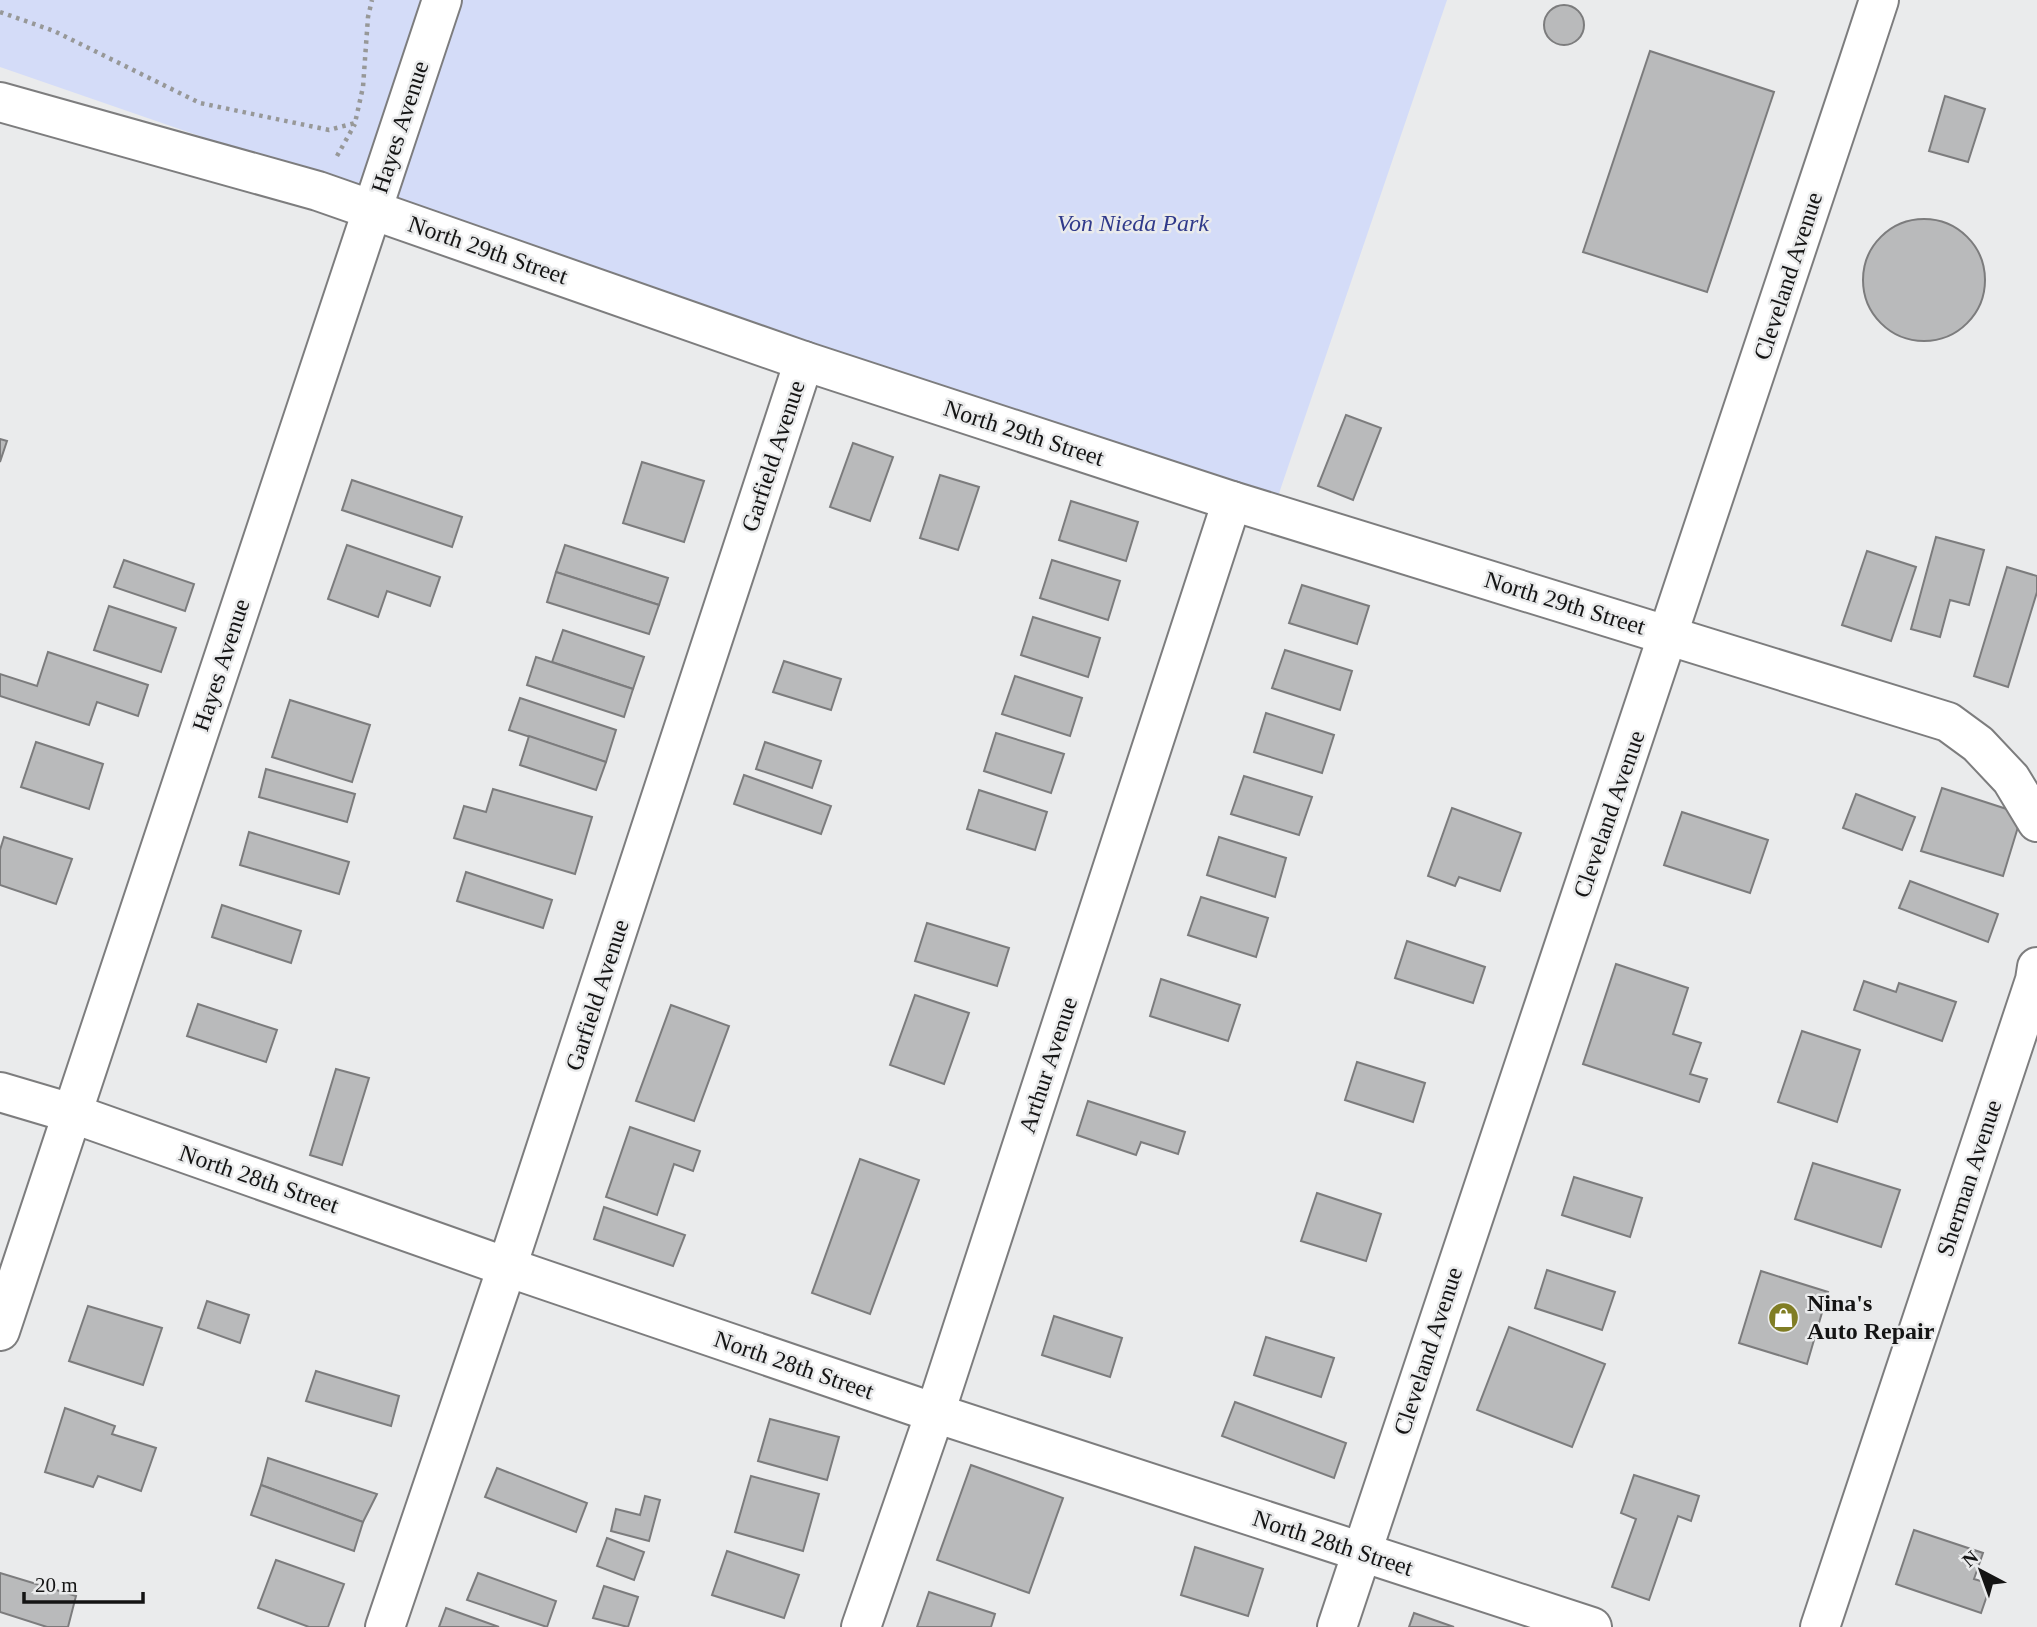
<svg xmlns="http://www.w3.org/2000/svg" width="2037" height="1627" viewBox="0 0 2037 1627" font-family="'Times New Roman',serif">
	<rect width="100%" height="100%" fill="#eaebec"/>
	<!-- green -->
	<polygon fill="#d4dcf8" points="0,0 1447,0 1274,508 0,67"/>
	<!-- building -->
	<g fill="#b9babb" stroke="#7c7c7d" stroke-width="2">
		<circle cx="1564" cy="25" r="20"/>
		<polygon points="1650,51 1774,92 1707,292 1583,252"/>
		<polygon points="1945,96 1985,109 1968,162 1929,151"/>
		<circle cx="1924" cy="280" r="61"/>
		<polygon points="1346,415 1381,428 1353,500 1318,486"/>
		<polygon points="0,439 7,441 0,462"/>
		<polygon points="853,443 893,457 870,521 830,507"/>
		<polygon points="642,462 704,481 684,542 623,523"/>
		<polygon points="940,475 979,487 958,550 920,538"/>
		<polygon points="352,480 462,517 452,547 342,510"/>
		<polygon points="1071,501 1138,522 1126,561 1059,540"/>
		<polygon points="1936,537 1984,550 1969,605 1950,600 1940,637 1911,629"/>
		<polygon points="347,545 440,577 430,606 387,591 378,617 328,599"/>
		<polygon points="565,545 668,578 659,605 556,572"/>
		<polygon points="1867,551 1916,567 1891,641 1842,625"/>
		<polygon points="124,560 194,584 185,611 114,587"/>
		<polygon points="1052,560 1120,581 1108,620 1040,598"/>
		<polygon points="2007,567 2037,576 2037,592 2008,687 1974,676"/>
		<polygon points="556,572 659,605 649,634 547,602"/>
		<polygon points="1302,585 1369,606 1357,644 1289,623"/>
		<polygon points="109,606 176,628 161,672 94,650"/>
		<polygon points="1033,617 1100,638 1088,677 1021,655"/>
		<polygon points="563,630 644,657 633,689 552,662"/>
		<polygon points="1285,650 1352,671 1340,710 1272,688"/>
		<polygon points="48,652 148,685 138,716 97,702 89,725 0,696 0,674 37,686"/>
		<polygon points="536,657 633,689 624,717 527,685"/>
		<polygon points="784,661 841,679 831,710 773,692"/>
		<polygon points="1015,676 1082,698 1070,736 1002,714"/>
		<polygon points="520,698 616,730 606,762 509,730"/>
		<polygon points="290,700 370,725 352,782 272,757"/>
		<polygon points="1266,713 1334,735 1322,773 1254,752"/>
		<polygon points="996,733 1064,754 1051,793 984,771"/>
		<polygon points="529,736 606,762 596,790 520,765"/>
		<polygon points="36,742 103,764 89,809 21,787"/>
		<polygon points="765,742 821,761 812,788 756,769"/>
		<polygon points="266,769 355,794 347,822 259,797"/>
		<polygon points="744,775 831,806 821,834 734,804"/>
		<polygon points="1244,776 1312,797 1299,835 1231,814"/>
		<polygon points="1942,788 2022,814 2003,876 1921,851"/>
		<polygon points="493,789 592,817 575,874 454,838 464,806 486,812"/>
		<polygon points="979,790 1047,812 1035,850 967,829"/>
		<polygon points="1856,794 1915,817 1902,850 1843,828"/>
		<polygon points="1452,808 1521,833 1500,891 1459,877 1455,886 1428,876"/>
		<polygon points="1682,812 1768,840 1750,893 1664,865"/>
		<polygon points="249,832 349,862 339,894 240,865"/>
		<polygon points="4,837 72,859 56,904 0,885 0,850"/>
		<polygon points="1219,837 1286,858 1275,897 1207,875"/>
		<polygon points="466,872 552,900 543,928 457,901"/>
		<polygon points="1910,881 1998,914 1988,942 1899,908"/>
		<polygon points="1201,897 1268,918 1256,957 1188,935"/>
		<polygon points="222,905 301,931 291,963 212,937"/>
		<polygon points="927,923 1009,948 997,986 915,961"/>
		<polygon points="1407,941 1485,967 1473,1003 1395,978"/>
		<polygon points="1616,964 1688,988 1673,1034 1701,1043 1690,1074 1707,1079 1699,1102 1583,1064"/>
		<polygon points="1161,979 1240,1005 1228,1041 1150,1016"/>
		<polygon points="1864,981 1896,992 1899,983 1956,1002 1942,1041 1854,1010"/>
		<polygon points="915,995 969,1013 944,1084 890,1065"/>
		<polygon points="198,1004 277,1030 266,1062 187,1036"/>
		<polygon points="671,1005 729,1026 694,1121 636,1101"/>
		<polygon points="1802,1031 1860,1050 1837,1122 1778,1102"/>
		<polygon points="1357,1062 1425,1083 1413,1122 1345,1100"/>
		<polygon points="336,1069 369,1078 342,1165 310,1155"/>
		<polygon points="1088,1101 1185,1132 1178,1154 1141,1142 1136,1155 1077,1135"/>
		<polygon points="630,1127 700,1151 693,1171 674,1164 657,1215 606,1197"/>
		<polygon points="860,1159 919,1180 870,1314 812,1293"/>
		<polygon points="1813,1163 1900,1190 1881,1247 1795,1219"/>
		<polygon points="1574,1177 1642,1198 1630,1237 1562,1215"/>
		<polygon points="1317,1193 1381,1214 1366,1261 1301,1241"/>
		<polygon points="604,1207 685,1235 673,1266 594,1239"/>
		<polygon points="1547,1270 1615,1292 1602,1330 1535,1308"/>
		<polygon points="1761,1271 1828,1292 1807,1364 1739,1343"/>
		<polygon points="207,1301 249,1315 240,1343 198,1328"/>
		<polygon points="88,1306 162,1328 143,1385 69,1361"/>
		<polygon points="1054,1316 1122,1338 1110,1377 1042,1355"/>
		<polygon points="1509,1327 1605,1364 1572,1447 1477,1410"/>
		<polygon points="1266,1337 1334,1358 1321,1397 1254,1375"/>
		<polygon points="316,1371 399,1396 391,1426 306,1401"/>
		<polygon points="1235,1402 1346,1443 1334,1478 1222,1436"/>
		<polygon points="65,1408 115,1426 112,1434 156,1448 141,1491 98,1476 93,1487 45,1472"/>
		<polygon points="770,1419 839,1437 827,1480 758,1461"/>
		<polygon points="268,1458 377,1494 363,1522 261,1485"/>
		<polygon points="971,1465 1063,1498 1029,1593 937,1560"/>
		<polygon points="497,1468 587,1503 576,1532 485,1497"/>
		<polygon points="1634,1475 1699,1496 1691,1521 1678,1516 1649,1600 1612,1587 1636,1519 1621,1513"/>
		<polygon points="751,1476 819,1494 803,1551 735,1532"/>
		<polygon points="261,1485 363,1522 354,1551 251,1515"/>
		<polygon points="645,1496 660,1500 649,1541 611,1531 616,1509 640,1515"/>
		<polygon points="1914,1530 1983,1553 1974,1579 1991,1584 1981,1613 1896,1584"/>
		<polygon points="607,1538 644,1552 634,1580 597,1566"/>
		<polygon points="1195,1547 1263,1569 1248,1616 1181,1595"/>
		<polygon points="727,1551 799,1575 784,1618 712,1595"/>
		<polygon points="276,1560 344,1584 328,1627 309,1627 258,1608"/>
		<polygon points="0,1573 76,1596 68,1627 47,1627 0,1612"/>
		<polygon points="478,1573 556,1601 547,1627 467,1600"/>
		<polygon points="604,1586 638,1597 628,1627 593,1618"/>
		<polygon points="929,1592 995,1614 991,1627 917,1627"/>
		<polygon points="446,1608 499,1627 439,1627"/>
		<polygon points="1414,1613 1454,1627 1409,1627"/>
	</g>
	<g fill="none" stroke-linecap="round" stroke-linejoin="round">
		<defs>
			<g id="minor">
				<polyline points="0,102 318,191 804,361 1232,501 1948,722 1978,744 2011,779 2037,822"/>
				<polyline points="0,1092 71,1113 507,1267 935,1413 1592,1627"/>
				<polyline points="0,1331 442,0"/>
				<polyline points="385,1627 507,1267 804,361"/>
				<polyline points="861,1627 935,1413 1232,501"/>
				<path d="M1337,1627C1517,1084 1701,543 1879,0"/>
				<polyline points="1820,1627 2035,980 2037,967"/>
			</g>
		</defs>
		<!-- minor casing -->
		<use href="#minor" stroke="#7d7d7e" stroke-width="42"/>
		<!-- path -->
		<g stroke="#979898" stroke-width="4.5" stroke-dasharray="3.5 5" stroke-linecap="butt">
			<polyline points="0,12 54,31 200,103 329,130 355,123 363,87 368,17 372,0"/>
			<polyline points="337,156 355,124"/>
		</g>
		<!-- minor -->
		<use href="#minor" stroke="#fff" stroke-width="38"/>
	</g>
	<!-- icons -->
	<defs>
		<symbol id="shop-disc" viewBox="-11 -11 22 22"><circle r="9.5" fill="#807d24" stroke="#eaebec"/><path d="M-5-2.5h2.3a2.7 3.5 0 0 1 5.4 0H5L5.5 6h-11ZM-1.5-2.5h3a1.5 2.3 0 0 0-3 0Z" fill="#fff"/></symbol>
	</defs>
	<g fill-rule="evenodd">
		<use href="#shop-disc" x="1766" y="1300" width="35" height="35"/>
	</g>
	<g text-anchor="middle" stroke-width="5" stroke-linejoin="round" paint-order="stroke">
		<!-- street labels -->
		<g font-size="24" fill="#141414" stroke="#eaebec">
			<text transform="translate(400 127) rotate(-72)" y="8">Hayes Avenue</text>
			<text transform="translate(488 250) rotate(19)" y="8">North 29th Street</text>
			<text transform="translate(1788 276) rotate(-72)" y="8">Cleveland Avenue</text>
			<text transform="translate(1024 433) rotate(18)" y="8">North 29th Street</text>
			<text transform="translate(773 456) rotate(-72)" y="8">Garfield Avenue</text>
			<text transform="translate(1565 603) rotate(17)" y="8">North 29th Street</text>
			<text transform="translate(221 665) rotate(-72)" y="8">Hayes Avenue</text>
			<text transform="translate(1609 814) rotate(-71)" y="8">Cleveland Avenue</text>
			<text transform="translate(597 995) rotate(-72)" y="8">Garfield Avenue</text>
			<text transform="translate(1048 1065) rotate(-72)" y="8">Arthur Avenue</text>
			<text transform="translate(1969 1178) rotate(-72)" y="8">Sherman Avenue</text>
			<text transform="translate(259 1179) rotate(19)" y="8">North 28th Street</text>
			<text transform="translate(1428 1351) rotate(-72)" y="8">Cleveland Avenue</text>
			<text transform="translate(794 1365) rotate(19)" y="8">North 28th Street</text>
			<text transform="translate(1333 1543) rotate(18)" y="8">North 28th Street</text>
		</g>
		<!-- park labels -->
		<g font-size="24" font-style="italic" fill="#303a8b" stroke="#eaebec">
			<text x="1133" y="231">Von Nieda Park</text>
		</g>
		<!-- poi labels -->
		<g font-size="24" font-weight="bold" fill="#141414" stroke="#eaebec" text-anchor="start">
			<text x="1807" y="1311">Nina's<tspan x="1807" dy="28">Auto Repair</tspan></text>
		</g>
	</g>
	<!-- north arrow -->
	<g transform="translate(1981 1571) rotate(319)" stroke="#eaebec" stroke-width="5" paint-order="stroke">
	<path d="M0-5L12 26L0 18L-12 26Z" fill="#141414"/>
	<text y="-10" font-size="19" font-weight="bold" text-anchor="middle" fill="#141414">N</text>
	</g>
	<!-- scale -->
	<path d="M24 1592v10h119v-10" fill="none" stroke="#141414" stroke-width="3.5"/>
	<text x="35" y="1592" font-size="21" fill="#141414" stroke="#eaebec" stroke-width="5" paint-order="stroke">20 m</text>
</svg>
